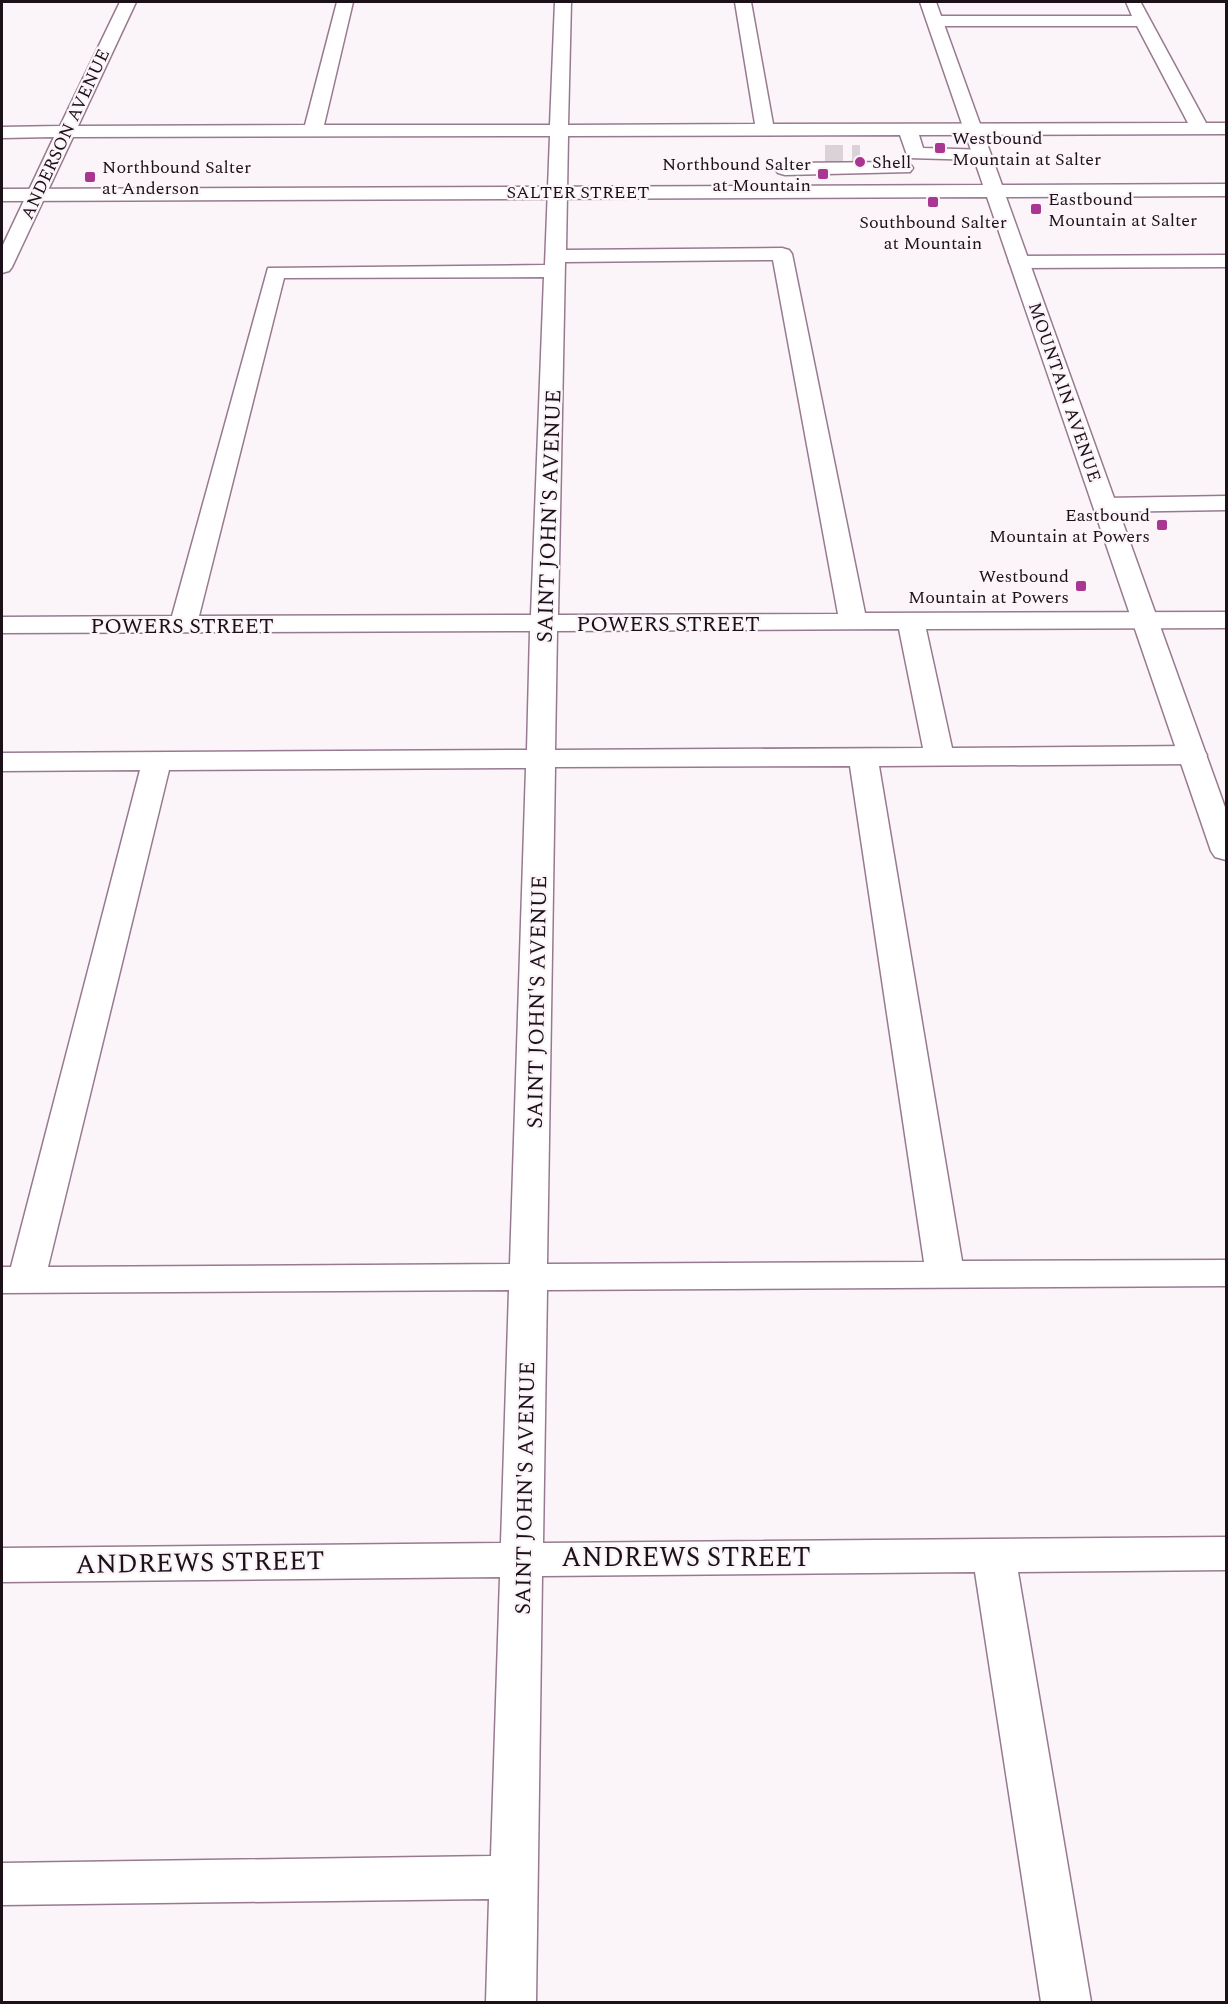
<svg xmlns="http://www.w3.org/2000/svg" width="1228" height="2004" viewBox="0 0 1228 2004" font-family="Spectral,serif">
	<rect width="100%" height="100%" fill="#fbf4f8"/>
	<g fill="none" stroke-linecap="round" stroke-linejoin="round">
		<!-- minor-tunnel -->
		<polyline stroke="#dad2d7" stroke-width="18" stroke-dasharray="18 9" stroke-linecap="butt" points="825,154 860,154"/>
		<defs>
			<g id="minor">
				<path d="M120,2H136L78,126L305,125L337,2H353L324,125H550L555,2H571L568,125L755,124L735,2H751L773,124L1188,123L1137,26H935L927,21L935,16H1132L1126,2L1141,3L1206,123H1226V134L919,135L923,148L988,150L990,154L988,158L981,160L908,158L900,135L568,136L566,250L782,248L789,250L792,254L865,613L1226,612V628L926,629L952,748L1193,746L1203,749L1207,755L1203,761L1193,764L879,766L962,1261L1226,1260V1286L547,1290L543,1543L1226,1537V1570L1018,1572L1091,2002H1041L975,1572L542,1576L536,2002H486L489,1899L2,1905V1863L491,1856L500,1577L2,1582V1548L501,1543L509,1290L2,1293V1267H11L140,770L2,771V753L527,750L530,631L2,633V617L172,616L268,268L545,265L550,136L73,137L12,267L9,271L2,273V247L54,137L2,138V127L60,126ZM773,260L838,614L558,615L565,262ZM544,277L531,615L199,616L284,278ZM899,629L923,748L555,750L557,631ZM850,766L924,1262L547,1264L555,767ZM526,768L510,1264L48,1267L169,770Z"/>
				<polygon points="903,162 910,164 913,168 910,172 785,175 778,173 775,169 778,165 785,163"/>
				<polygon points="1226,255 1226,267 1019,268 1012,266 1009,262 1012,258 1019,256"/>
				<polygon points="1226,496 1226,510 1105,512 1096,510 1093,505 1096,500 1105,498"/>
			</g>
			<polygon id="major" points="920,2 936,2 1002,185 1226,184 1226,196 1006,197 1226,810 1226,860 1215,857 1211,851 987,197 2,201 2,189 983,185"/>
		</defs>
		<!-- minor casing -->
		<use href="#minor" stroke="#987a90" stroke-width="3"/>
		<!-- major casing -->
		<use href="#major" stroke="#987a90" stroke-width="3"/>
		<!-- minor -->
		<use href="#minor" fill="#fff" fill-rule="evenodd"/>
		<!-- major -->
		<use href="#major" fill="#fff" fill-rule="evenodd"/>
	</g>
	<!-- markers -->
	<g fill="#a93792" stroke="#fbf4f8" stroke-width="2">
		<rect x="934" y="142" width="12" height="12" rx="3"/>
		<circle cx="860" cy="162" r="6"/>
		<rect x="817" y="168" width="12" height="12" rx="3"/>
		<rect x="84" y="171" width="12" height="12" rx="3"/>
		<rect x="927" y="196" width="12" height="12" rx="3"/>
		<rect x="1030" y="203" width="12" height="12" rx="3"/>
		<rect x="1156" y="519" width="12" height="12" rx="3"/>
		<rect x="1075" y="580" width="12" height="12" rx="3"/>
	</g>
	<g text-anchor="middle" stroke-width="4.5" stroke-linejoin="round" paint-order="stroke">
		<!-- far-street labels -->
		<g font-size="18" fill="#1c1119" stroke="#fbf4f8">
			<text transform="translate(65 134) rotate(-65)" y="6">ANDERSON AVENUE</text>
			<text x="578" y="198">SALTER STREET</text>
			<text transform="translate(1065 392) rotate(71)" y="6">MOUNTAIN AVENUE</text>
		</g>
		<!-- far-poi labels -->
		<g font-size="18" fill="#1c1119" stroke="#fbf4f8" text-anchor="start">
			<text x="952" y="144">Westbound<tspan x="952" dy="21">Mountain at Salter</tspan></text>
			<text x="872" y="168">Shell</text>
			<text x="811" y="170" text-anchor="end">Northbound Salter<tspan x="811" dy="21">at Mountain</tspan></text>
			<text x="102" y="173">Northbound Salter<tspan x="102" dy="21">at Anderson</tspan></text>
			<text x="1048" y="205">Eastbound<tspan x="1048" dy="21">Mountain at Salter</tspan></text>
			<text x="933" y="228" text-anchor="middle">Southbound Salter<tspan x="933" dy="21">at Mountain</tspan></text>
			<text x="1150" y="521" text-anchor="end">Eastbound<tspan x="1150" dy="21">Mountain at Powers</tspan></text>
			<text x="1069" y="582" text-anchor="end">Westbound<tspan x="1069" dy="21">Mountain at Powers</tspan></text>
		</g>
		<!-- street labels -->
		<g font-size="22" fill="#1c1119" stroke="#fbf4f8">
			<text transform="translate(548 516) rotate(-88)" y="8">SAINT JOHN'S AVENUE</text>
			<text x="668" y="631">POWERS STREET</text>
			<text x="182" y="633">POWERS STREET</text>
			<text transform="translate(536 1002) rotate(-89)" y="8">SAINT JOHN'S AVENUE</text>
			<text transform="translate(524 1488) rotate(-89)" y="8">SAINT JOHN'S AVENUE</text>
		</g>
		<!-- near-street labels -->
		<g font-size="27" fill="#1c1119" stroke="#fbf4f8">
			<text x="686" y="1566">ANDREWS STREET</text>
			<text transform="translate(200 1562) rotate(-1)" y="9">ANDREWS STREET</text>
		</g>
	</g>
	<!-- border -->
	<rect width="1228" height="2004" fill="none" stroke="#1c1119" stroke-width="6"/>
</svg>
